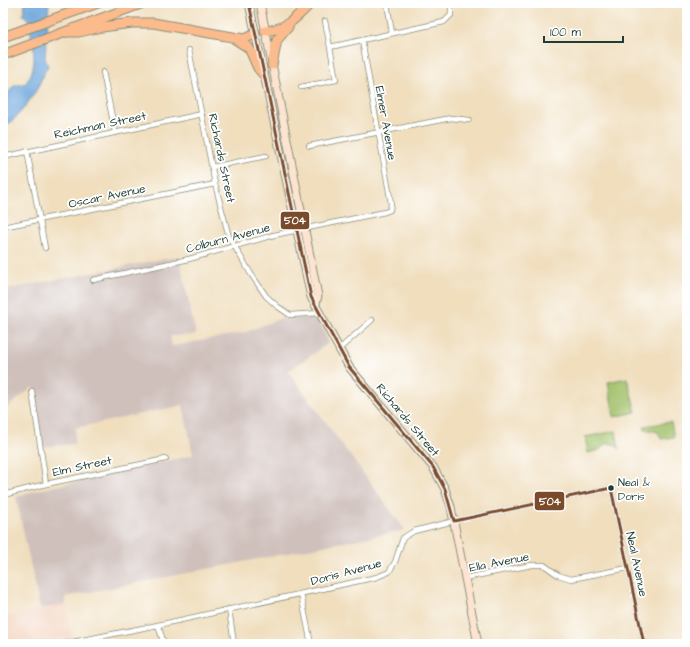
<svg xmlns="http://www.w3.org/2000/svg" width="690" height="647" viewBox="0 0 690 647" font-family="'Architects Daughter',sans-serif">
	<rect width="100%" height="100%" fill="#fff"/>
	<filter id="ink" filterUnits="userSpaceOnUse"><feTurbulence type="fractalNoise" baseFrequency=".025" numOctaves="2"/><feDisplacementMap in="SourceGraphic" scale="8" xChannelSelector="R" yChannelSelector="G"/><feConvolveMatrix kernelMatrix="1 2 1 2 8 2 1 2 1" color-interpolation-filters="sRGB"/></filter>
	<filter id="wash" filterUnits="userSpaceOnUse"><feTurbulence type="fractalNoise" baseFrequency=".012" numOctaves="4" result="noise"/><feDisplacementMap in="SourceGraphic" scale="16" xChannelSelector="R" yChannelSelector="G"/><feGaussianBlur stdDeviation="0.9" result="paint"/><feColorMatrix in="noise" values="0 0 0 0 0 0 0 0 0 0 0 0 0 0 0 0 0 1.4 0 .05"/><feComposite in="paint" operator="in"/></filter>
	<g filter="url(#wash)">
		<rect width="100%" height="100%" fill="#f0debd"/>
		<!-- built -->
		<polygon fill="#f3d4bf" points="66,604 72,639 55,644 3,644 3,616"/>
		<!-- industrial -->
		<polygon fill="#cfc0bb" points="179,256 196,335 170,336 172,346 243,333 287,316 295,318 317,316 329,343 288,371 405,530 65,597 66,604 40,609 16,497 34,491 193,455 183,405 76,428 74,444 42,447 33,387 3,411 3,290"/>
		<!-- green -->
		<g fill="#a1c069" stroke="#607e4e">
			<polygon points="627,378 636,412 614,417 608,382"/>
			<polygon points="671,422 674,437 661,439 658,432 645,429 644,426"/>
			<polygon points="616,431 619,449 616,445 607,443 599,450 588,453 585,437"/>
		</g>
		<!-- water -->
		<path fill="#6aa4da" stroke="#447087" d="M25,3H49L45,58L48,66C43,74 41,81 37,89C28,104 16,119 3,129V99L14,86L26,83C40,63 32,41 28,19L23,15Z"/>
	</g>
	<g filter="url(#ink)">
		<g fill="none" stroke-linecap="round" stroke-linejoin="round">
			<defs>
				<g id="street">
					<polyline points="387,3 392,33"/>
					<polyline points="325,21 330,47"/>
					<polyline points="189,50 215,184 229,237 251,274 266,296 277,306 290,315 320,313"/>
					<polyline points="103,72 115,132"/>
					<polyline points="301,87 336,80 330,47 444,22 451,15 451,3"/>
					<polyline points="309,146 451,118 469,120"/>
					<polyline points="27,151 45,248"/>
					<polyline points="3,157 202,114"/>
					<polyline points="212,167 266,156"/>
					<polyline points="3,227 215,184"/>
					<polyline points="93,280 189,259 274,235 385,212 390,210 391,203 362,40"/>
					<polyline points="338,350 372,320"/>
					<polyline points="32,391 46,484"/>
					<polyline points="3,495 46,484 166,459"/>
					<polyline points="465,578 532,565 544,565 558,575 571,579 628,568"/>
					<polyline points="301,594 311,644"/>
					<polyline points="229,609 234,644"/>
					<polyline points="158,625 164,644"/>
					<polyline points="63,644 158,625 377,577 389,572 395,562 403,538 414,531 454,521 611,488 644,644"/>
				</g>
				<g id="secondary">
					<polyline points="249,3 311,297 349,367 433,467 445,489 451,507 478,644"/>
					<polyline points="260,3 318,296 316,304"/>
				</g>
				<g id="highway">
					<path d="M265,31C288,29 296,17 311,3"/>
					<polyline points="67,32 79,32 102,27 132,23 153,23 244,39 255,34"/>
					<polyline points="3,37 98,3"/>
					<polyline points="235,39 249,48 258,68 263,74"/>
					<polyline points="3,55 143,3"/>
					<polyline points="272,65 277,40 288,27"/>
				</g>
			</defs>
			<!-- street casing -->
			<use href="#street" stroke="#888e78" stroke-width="6"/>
			<!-- secondary casing -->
			<use href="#secondary" stroke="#888e78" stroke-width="9"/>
			<!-- highway casing -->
			<use href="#highway" stroke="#888e78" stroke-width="11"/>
			<!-- street -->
			<use href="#street" stroke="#fff" stroke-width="4.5"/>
			<!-- secondary -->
			<use href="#secondary" stroke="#fde4d1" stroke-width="7"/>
			<!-- highway -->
			<use href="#highway" stroke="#fbbb8c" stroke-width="9"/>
			<defs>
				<polyline id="bus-1" points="249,3 311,297 349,367 433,467 445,489 454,521 611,488 644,644"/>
			</defs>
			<!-- bus-1 casing -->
			<use href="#bus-1" stroke="#fff" stroke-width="6"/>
			<!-- bus-1 -->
			<use href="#bus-1" stroke="#7a4b2a" stroke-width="3"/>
		</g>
	</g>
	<!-- markers -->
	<circle fill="#1f3d34" stroke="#fff" stroke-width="1.5" cx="611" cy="488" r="3.5"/>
	<g text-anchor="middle" stroke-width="3.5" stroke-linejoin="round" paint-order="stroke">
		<!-- bus labels -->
		<g font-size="11" fill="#1f3d34" stroke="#fff" text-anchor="start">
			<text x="618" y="486">Neal &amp;<tspan x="618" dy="14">Doris</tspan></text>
		</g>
		<!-- street labels -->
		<g font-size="12" fill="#1f3d34" stroke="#fff">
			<text transform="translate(386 123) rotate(80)" y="4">Elmer Avenue</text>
			<text transform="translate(100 125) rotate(-12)" y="4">Reichman Street</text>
			<text transform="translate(222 158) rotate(78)" y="4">Richards Street</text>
			<text transform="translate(107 196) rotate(-12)" y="4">Oscar Avenue</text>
			<text transform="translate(228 238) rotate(-15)" y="4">Colburn Avenue</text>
			<text transform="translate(408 420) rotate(50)" y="4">Richards Street</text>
			<text transform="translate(82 466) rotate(-12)" y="4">Elm Street</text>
			<text transform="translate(499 562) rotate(-11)" y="4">Ella Avenue</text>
			<text transform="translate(637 564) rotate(78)" y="4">Neal Avenue</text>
			<text transform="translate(346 572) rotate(-15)" y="4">Doris Avenue</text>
		</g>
	</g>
	<g stroke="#fff" stroke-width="1.5">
		<rect x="280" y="211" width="30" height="19" rx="4" fill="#7a4b2a"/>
		<rect x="534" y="491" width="31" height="20" rx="4" fill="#7a4b2a"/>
	</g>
	<g font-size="11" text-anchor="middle" font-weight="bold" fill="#fff">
		<text x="295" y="224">504</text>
		<text x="550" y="505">504</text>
	</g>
	<!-- margin -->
	<rect width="690" height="647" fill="none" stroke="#fff" stroke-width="16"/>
	<!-- scale -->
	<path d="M544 36v6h79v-6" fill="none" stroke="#1f3d34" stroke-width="2"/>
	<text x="550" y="36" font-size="12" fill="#1f3d34" stroke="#ffffff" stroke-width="3" paint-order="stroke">100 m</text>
</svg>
